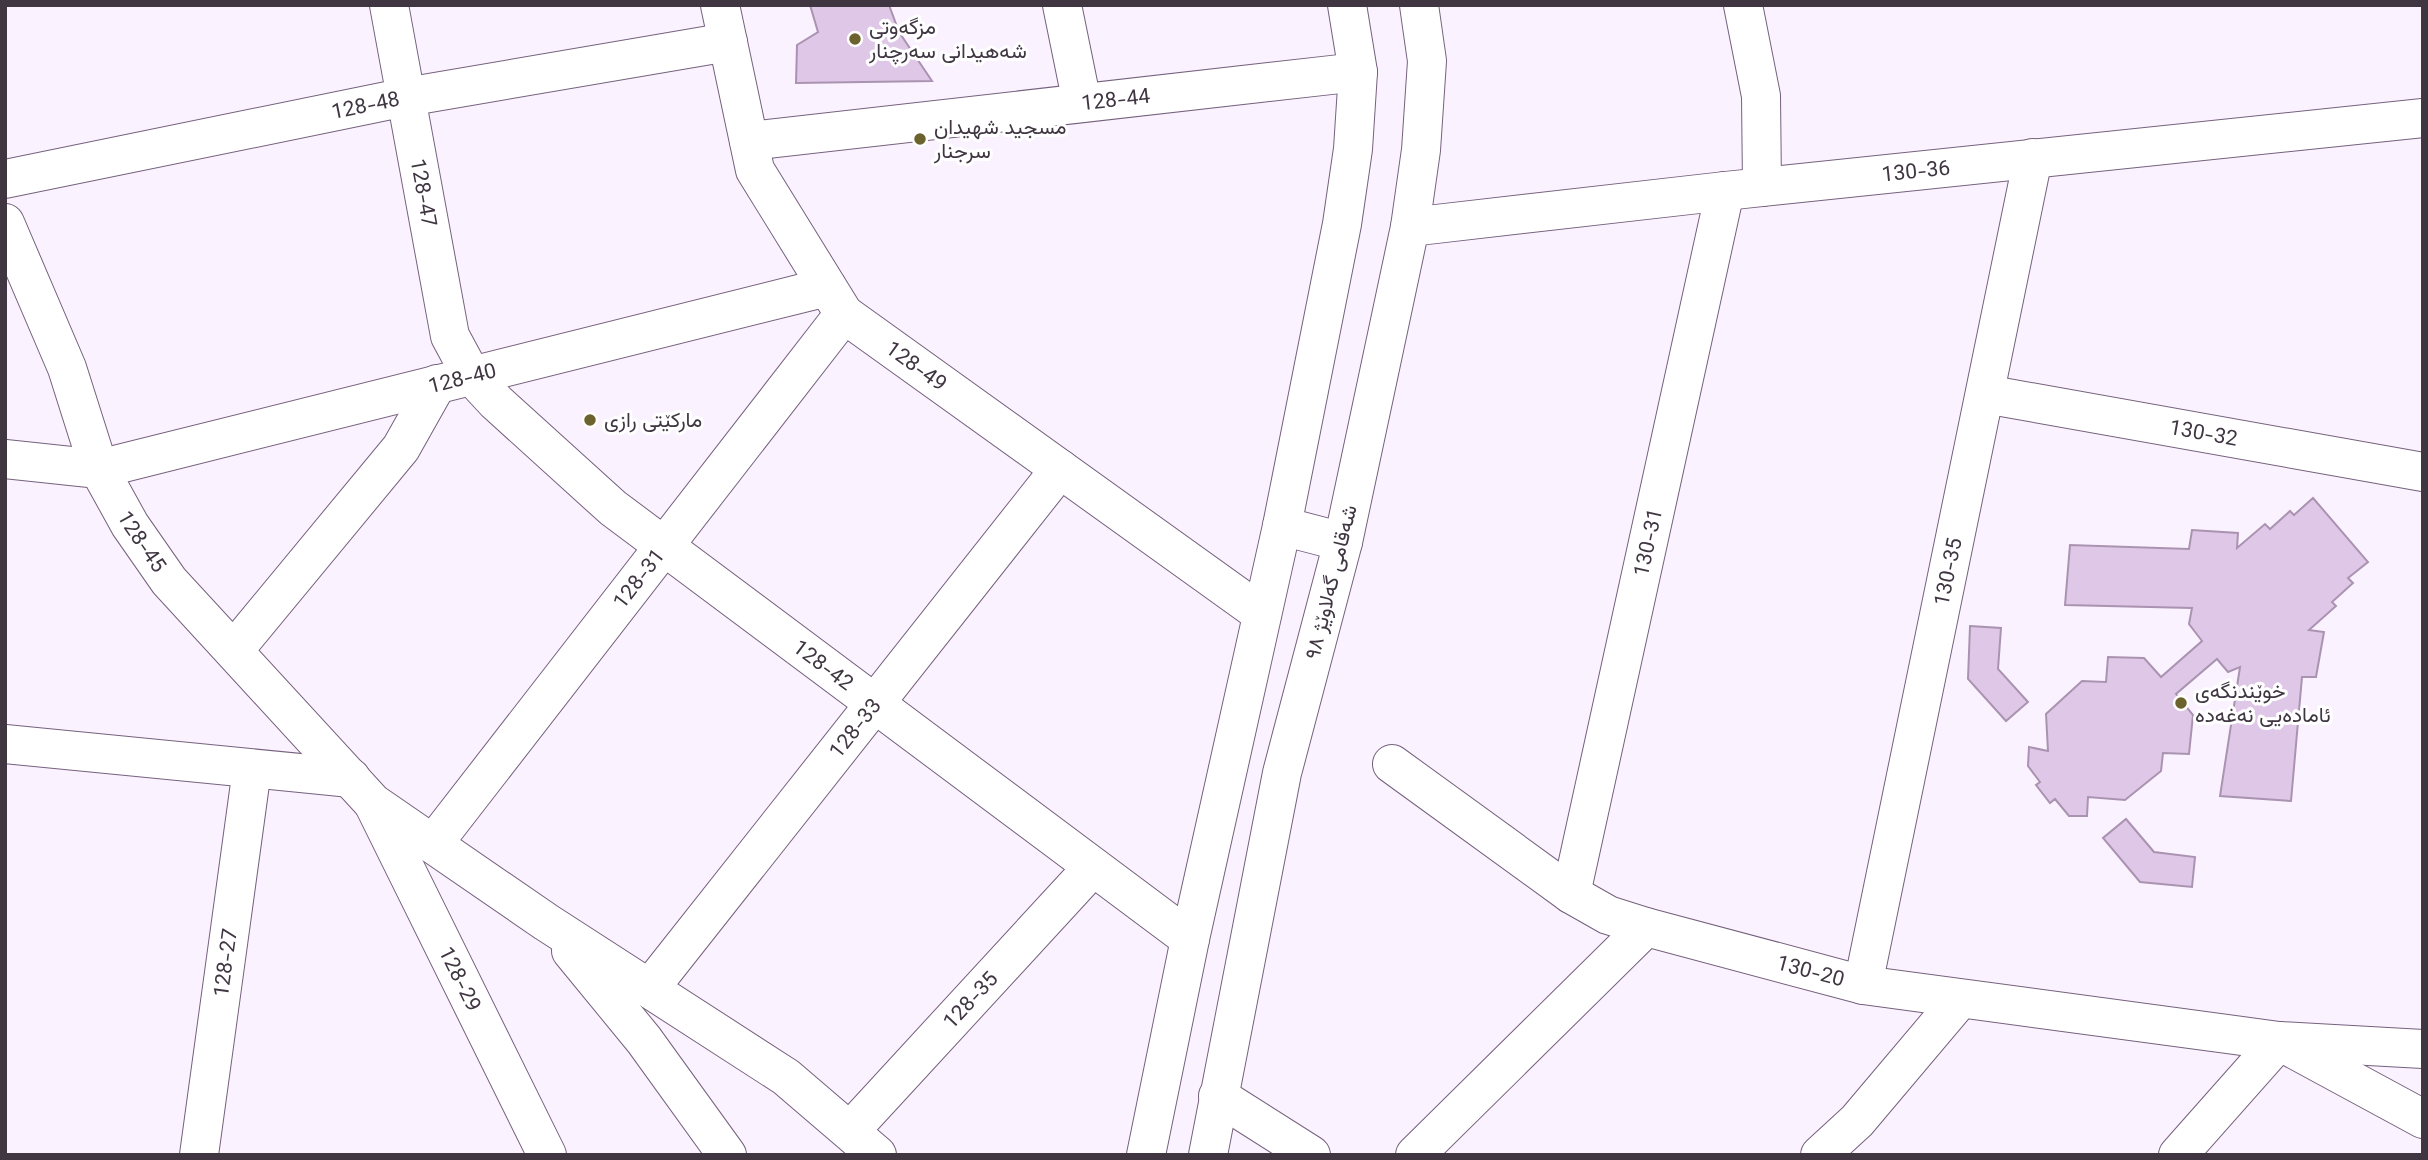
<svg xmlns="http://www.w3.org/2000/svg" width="2428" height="1160" viewBox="0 0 2428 1160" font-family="Georgia,Vazirmatn,serif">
	<rect width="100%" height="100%" fill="#fbf2ff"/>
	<!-- building -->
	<g fill="#dfc7e7" stroke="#aa93b1" stroke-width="2">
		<polygon points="810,5 889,5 899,32 932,81 796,83 797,45 818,32"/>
		<polygon points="2313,498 2368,562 2348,578 2353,583 2332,602 2336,606 2309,630 2324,632 2316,677 2302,677 2291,801 2220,796 2240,667 2228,672 2217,659 2176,694 2193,715 2189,754 2163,753 2161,771 2125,800 2088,797 2087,816 2069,816 2055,799 2050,803 2036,785 2040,782 2028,766 2029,747 2048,751 2046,714 2082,681 2106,682 2108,657 2144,658 2161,677 2202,641 2189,624 2192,608 2065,605 2070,545 2189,549 2192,530 2238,533 2237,548 2265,524 2270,529 2290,511 2294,515"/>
		<polygon points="1970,626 2001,628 1998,669 2028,702 2006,721 1968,679"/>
		<polygon points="2126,819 2154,852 2195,857 2192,887 2140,882 2103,838"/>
	</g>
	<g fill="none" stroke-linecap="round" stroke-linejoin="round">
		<defs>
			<g id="minor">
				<path id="s1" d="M389,5L450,336L471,375L496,402L613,508L1190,939"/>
				<path id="s2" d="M720,5L755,170L844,314L1262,614"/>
				<polyline points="1062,5 1082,103"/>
				<polyline points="1743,5 1761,96 1762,187"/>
				<path id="s3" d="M749,141L1358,72"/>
				<path id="s4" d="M5,179L406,97L728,42"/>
				<path id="s5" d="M5,223L67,368L99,469L130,525L169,581L373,803L546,922L786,1077L877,1155"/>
				<path id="s6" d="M1410,227L1725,191L2423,118"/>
				<path id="s7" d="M1985,394L2423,472"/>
				<path id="s8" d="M5,459L99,469L827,287"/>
				<polyline points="234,650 401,448 437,384"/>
				<polyline points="5,744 351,778"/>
				<path id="s9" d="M1392,764L1571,894L1608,915L1646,927L1863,985L2279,1041L2423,1049"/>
				<path id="s10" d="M374,805L547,1155"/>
				<path id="s11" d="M433,844L844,314"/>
				<path id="s12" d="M1571,894L1725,191"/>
				<polyline points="571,951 644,1040 727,1155"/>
				<path id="s13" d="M1863,985L2033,158"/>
				<path id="s14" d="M650,988L1060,469"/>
				<polyline points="2290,1047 2423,1119"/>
				<polyline points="1218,1096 1311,1155"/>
				<path id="s15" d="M850,1131L1093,867"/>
				<path id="s16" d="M199,1155L252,769"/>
				<polyline points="1415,1155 1646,927"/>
				<polyline points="1820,1155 1857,1121 1960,999"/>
				<polyline points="2178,1155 2279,1041"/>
			</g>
			<g id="major">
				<polyline points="1282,526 1343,542"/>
				<polyline points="1146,1155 1190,939 1282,526 1342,224 1353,149 1358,72 1347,5"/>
				<polyline points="1208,1155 1282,773 1343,542 1410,227 1421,150 1427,61 1419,5"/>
			</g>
		</defs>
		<!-- minor casing -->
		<use href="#minor" stroke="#75617d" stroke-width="40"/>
		<!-- major casing -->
		<use href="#major" stroke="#75617d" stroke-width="40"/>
		<!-- minor -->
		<use href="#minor" stroke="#fff" stroke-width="38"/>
		<!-- major -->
		<use href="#major" stroke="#fff" stroke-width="38"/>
	</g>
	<!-- markers -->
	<g fill="#6b622e" stroke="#fff" stroke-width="2.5">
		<circle cx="855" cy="39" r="7"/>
		<circle cx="920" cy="139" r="7"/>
		<circle cx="590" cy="420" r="7"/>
		<circle cx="2181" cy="703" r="7"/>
	</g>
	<g text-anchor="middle" stroke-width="6" stroke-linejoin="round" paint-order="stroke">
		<!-- poi labels -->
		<g font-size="21" fill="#3f3642" stroke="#fff" text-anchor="start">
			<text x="869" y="34">مزگەوتی<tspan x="869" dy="24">شەهیدانی سەرچنار</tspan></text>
			<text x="934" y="134">مسجيد شهيدان<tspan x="934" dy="24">سرجنار</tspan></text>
			<text x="604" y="427">مارکێتی رازی</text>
			<text x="2195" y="698">خوێندنگەی<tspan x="2195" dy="24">ئامادەیی نەغەدە</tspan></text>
		</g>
		<!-- street labels -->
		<g font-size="21" fill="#3f3642" stroke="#fff">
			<text dy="7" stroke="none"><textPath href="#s3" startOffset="369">128-44</textPath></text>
			<text dy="7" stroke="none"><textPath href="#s4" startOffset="368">128-48</textPath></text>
			<text dy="7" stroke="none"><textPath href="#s6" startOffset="509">130-36</textPath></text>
			<text dy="7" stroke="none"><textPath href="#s1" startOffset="191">128-47</textPath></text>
			<text dy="7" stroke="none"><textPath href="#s2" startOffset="427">128-49</textPath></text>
			<text dy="7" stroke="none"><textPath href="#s8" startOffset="469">128-40</textPath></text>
			<text dy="7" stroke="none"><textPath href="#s7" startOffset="222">130-32</textPath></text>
			<text dy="7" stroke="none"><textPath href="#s5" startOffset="348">128-45</textPath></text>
			<text dy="7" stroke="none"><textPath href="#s12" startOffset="360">130-31</textPath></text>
			<text dy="7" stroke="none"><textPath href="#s13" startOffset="422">130-35</textPath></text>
			<text dy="7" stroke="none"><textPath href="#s11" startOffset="336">128-31</textPath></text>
			<text transform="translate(1331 582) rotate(-76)" y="7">شەقامی گەلاوێژ ٩٨</text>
			<text dy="7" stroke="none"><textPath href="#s1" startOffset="838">128-42</textPath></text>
			<text dy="7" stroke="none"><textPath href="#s14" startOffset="331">128-33</textPath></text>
			<text dy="7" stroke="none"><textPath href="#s16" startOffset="194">128-27</textPath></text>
			<text dy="7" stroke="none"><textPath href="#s9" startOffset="474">130-20</textPath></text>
			<text dy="7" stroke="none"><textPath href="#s10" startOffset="194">128-29</textPath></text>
			<text dy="7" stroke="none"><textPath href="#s15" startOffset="178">128-35</textPath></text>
		</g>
	</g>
	<!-- border -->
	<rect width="2428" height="1160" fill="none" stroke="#3f3642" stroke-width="14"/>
</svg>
